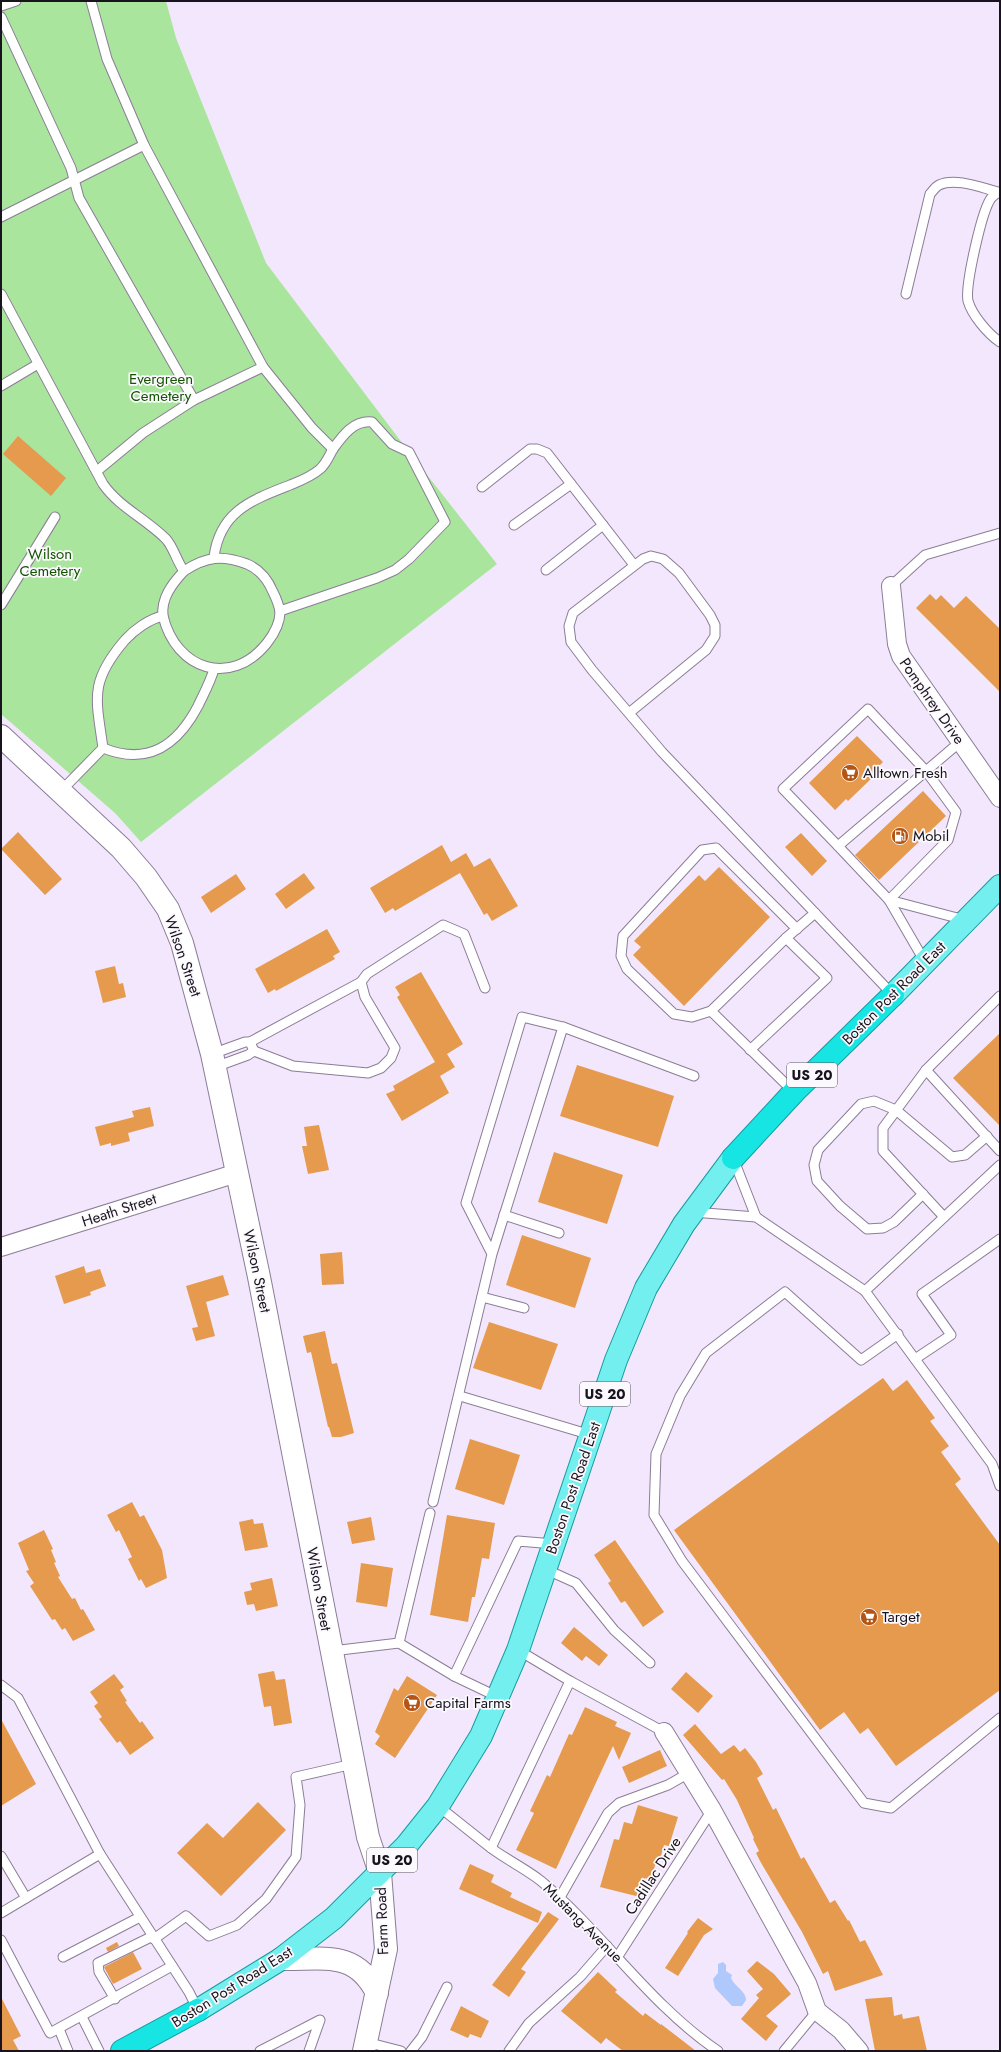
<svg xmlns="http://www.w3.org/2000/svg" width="1001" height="2052" viewBox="0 0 1001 2052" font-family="Jost,sans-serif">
	<rect width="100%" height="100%" fill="#f3e7fd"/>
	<!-- green -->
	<polygon fill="#a9e59d" points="1,1 166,1 176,38 266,263 409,452 497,564 141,842 115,813 1,714"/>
	<!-- water -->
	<path fill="#afc9fc" d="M723,1962L726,1965V1971L732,1975L731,1978C735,1987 746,1991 746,2000L742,2006H732L715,1988L713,1979L718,1973V1964Z"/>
	<!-- building -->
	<g fill="#e59a4d">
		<polygon points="18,436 66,478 51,496 3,454"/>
		<polygon points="930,594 936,600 941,595 954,608 966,596 1000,629 1000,692 916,608"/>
		<polygon points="857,736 883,762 872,773 874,776 848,801 846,799 835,810 809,783"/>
		<polygon points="923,791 946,816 879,880 855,855"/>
		<polygon points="18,832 62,879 45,895 1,849"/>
		<polygon points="801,833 827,861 812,876 785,847"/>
		<polygon points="442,845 451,862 466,853 474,867 490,858 518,906 492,921 487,913 484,915 460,873 395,911 393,908 385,913 370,888"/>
		<polygon points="719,867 770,917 684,1006 633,955 641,947 634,941 699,875 705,881"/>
		<polygon points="304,873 315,888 286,909 275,894"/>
		<polygon points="236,874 246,889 211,913 201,897"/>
		<polygon points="327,929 340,952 333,956 335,959 276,991 275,989 268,993 255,969"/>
		<polygon points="115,966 119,984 123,983 126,997 103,1003 95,971"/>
		<polygon points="421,972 463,1044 447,1054 455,1067 440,1076 449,1093 402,1121 386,1094 395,1090 393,1086 435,1062 397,997 400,995 395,987"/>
		<polygon points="1000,1033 1000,1126 953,1078"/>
		<polygon points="577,1065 674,1096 658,1147 560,1116"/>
		<polygon points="150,1107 154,1126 128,1133 130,1141 111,1146 111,1143 100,1146 95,1127 134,1117 132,1111"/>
		<polygon points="319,1125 329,1170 308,1174 302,1146 307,1146 304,1127"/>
		<polygon points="554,1152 623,1175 607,1224 538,1202"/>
		<polygon points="522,1235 591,1258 575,1308 506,1285"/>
		<polygon points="342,1252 344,1284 322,1285 320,1254"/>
		<polygon points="84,1266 86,1273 100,1269 106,1286 90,1292 91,1295 64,1304 55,1276"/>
		<polygon points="223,1275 229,1295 206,1302 215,1336 196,1341 192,1328 198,1327 186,1286"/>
		<polygon points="489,1322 558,1344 541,1390 473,1368"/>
		<polygon points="325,1331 332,1364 337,1363 354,1433 341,1437 332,1437 329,1427 328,1427 311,1352 307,1353 303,1336"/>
		<polygon points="883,1378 893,1391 907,1380 935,1418 930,1421 949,1446 941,1452 961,1479 955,1484 1000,1545 1000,1690 896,1766 868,1728 860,1734 844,1712 820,1730 674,1530"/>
		<polygon points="470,1439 520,1455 504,1505 455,1489"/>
		<polygon points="132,1502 140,1517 144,1515 162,1550 167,1578 146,1588 141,1579 139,1581 128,1559 132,1557 119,1530 116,1532 107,1515"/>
		<polygon points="447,1515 495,1523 489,1559 482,1558 475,1597 472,1597 468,1622 430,1615"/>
		<polygon points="371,1517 375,1540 352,1544 347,1522"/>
		<polygon points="253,1519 254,1524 263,1523 268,1547 245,1551 239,1522"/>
		<polygon points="44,1530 53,1549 51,1550 56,1562 54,1563 60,1576 58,1577 72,1599 75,1598 81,1610 83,1609 95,1630 73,1641 65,1628 62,1630 55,1619 52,1620 30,1586 34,1583 26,1571 29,1570 18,1543"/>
		<polygon points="615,1540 664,1612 643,1627 625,1601 621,1603 608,1583 611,1581 594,1555"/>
		<polygon points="361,1563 393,1568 387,1607 356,1602"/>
		<polygon points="272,1578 278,1606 256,1611 254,1604 247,1605 244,1592 252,1590 250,1583"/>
		<polygon points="574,1627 608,1655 599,1666 586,1656 582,1661 561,1643"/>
		<polygon points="274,1671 276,1680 285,1679 292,1723 274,1726 271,1706 264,1707 258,1674"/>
		<polygon points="686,1672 713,1696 698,1713 671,1689"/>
		<polygon points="114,1674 124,1687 120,1690 127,1701 125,1702 140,1723 142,1721 154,1738 130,1755 120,1741 117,1743 99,1719 102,1717 94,1706 98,1703 90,1692"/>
		<polygon points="407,1676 437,1695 395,1758 375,1744 380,1736 375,1732 394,1688 398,1691"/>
		<polygon points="585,1707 617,1722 615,1726 631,1733 619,1760 613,1746 556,1869 516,1850 534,1813 530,1811 547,1775 550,1777 569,1734 572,1735"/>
		<polygon points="1,1719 36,1784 1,1806"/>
		<polygon points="695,1724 721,1754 734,1745 740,1752 745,1748 756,1762 763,1774 757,1778 773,1810 776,1808 801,1859 804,1857 830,1903 835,1900 848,1921 849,1920 860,1942 865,1940 883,1975 835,1991 828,1971 823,1974 802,1932 760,1861 756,1853 759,1851 753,1839 754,1838 737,1800 724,1779 722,1780 683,1735"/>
		<polygon points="660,1750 667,1766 629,1783 622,1767"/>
		<polygon points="258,1802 286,1830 221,1896 177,1853 207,1823 223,1838"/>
		<polygon points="638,1805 678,1817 669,1846 664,1845 659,1863 656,1862 651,1880 645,1878 640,1897 600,1887 614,1839 619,1840 624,1822 632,1824"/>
		<polygon points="470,1864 494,1875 491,1882 512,1893 510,1897 542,1912 538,1923 459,1889"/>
		<polygon points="548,1912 559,1919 521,1969 526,1972 509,1997 492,1985"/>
		<polygon points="698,1918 713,1929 704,1935 678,1976 665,1968 688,1933 687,1932"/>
		<polygon points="117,1942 119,1946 108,1952 106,1948"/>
		<polygon points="133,1952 142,1969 113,1984 104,1967"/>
		<polygon points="757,1961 774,1974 791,1994 766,2016 778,2026 766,2041 741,2019 759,1998 756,1995 763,1989 747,1971"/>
		<polygon points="598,1972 617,1990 615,1992 643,2016 645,2013 661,2025 661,2024 696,2051 623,2051 606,2038 601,2044 561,2011"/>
		<polygon points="1,1997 21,2036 13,2040 19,2051 1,2051"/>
		<polygon points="892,1997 894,2016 902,2014 903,2019 919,2016 927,2051 875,2051 865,1999"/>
		<polygon points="461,2006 489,2021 481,2038 470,2034 468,2038 450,2030"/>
	</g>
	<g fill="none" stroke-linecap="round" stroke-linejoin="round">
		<defs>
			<g id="lane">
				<polyline points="91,1 107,59 144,145 263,367"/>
				<polyline points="1,6 16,1"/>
				<path d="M1,17L71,168L79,198L194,400L263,367L312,428L333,449C343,435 354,420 372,422L392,444L409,452L445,522L409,559L395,570L377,578L280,611"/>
				<path d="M1000,192C997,193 994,195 992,197C982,208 965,286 968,301C972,315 988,334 1000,342"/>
				<polyline points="1,217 144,145"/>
				<path d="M1,294L103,484C119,507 146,519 166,539C174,548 177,562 184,571C207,556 222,555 247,564C259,569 268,580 273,592C276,598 279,605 280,612C280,624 274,634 267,643C231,688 176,670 163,616C149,619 134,630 125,640C89,682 96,698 103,748C148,766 177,746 198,706C204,693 210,683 214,669"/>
				<path d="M906,294L930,194C933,191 935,187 939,185C955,177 982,188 998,192"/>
				<polyline points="1,386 38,364"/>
				<polyline points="97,471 143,433 194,400"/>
				<polyline points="482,487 530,449 537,449 547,453 634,565"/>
				<polyline points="514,525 571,484"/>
				<path d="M214,557C220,511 252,500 290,485C300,481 311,477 320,469C326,464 329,456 333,449"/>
				<polyline points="546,570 603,525"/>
				<polyline points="891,586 925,555 1000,533"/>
				<polyline points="1,605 55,517"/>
				<path d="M163,616C161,598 172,584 184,571"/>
				<polyline points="629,713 706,650 715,636 715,625 710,615 679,573 663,559 651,556 643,559 573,613 569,626 571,642 592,670 662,752 893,995"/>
				<polyline points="60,792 103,748"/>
				<polyline points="838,846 783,789 868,709 926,771 956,812 948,840 889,900"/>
				<polyline points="889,900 965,920"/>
				<polyline points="925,962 889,900 838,846 960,742"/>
				<polyline points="1000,996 926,1070 1000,1151"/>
				<polyline points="711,1011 692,1017 674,1014 627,969 621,956 623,936 702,850 716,848 797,929"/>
				<polyline points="563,1027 694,1076"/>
				<polyline points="250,1042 361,982"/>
				<polyline points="750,1050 827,978 786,938"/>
				<polyline points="254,1051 293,1066 368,1073 381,1068 391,1058 395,1048 365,997 361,982 367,974 443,925 464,934 485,988"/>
				<polyline points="212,1054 245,1042 250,1042 254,1051 248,1055 215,1067"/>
				<polyline points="926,1070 883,1128 883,1151 944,1217"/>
				<polyline points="794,1092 711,1011 786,938 815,913"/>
				<polyline points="733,1158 756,1217"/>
				<polyline points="923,1194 894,1222 883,1228 867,1229 840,1206 817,1181 814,1165 818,1150 861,1104 874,1101 896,1110 952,1157 965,1155 987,1136"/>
				<polyline points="693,1212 756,1217 865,1291 992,1464 1000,1486"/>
				<polyline points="504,1215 559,1233"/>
				<polyline points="865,1291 1000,1165"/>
				<polyline points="482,1297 524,1308"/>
				<polyline points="898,1334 861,1360 785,1292 706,1353 680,1396 656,1454 654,1515 682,1561 864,1803 891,1808 1000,1718"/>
				<polyline points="915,1359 951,1335 922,1294 1000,1239"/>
				<polyline points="460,1396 591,1435"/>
				<polyline points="433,1502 492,1254 563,1027 522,1017 466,1203 492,1254"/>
				<polyline points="545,1569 576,1583 614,1630 650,1663"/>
				<polyline points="399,1643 430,1513"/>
				<polyline points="518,1650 570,1681 664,1732"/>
				<polyline points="332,1651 399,1643 454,1676 498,1697"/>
				<polyline points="454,1676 518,1541 554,1544"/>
				<polyline points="1,1685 18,1698 100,1854"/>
				<path d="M438,1806C456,1820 473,1834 491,1848C507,1860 526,1869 541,1881C604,1934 650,2005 718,2051"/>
				<polyline points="491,1848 570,1681"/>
				<polyline points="1,1856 26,1898"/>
				<polyline points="559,1899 608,1813 619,1803 668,1785 689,1773"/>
				<polyline points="1,1913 100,1854 189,1992 198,2010"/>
				<polyline points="154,1939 186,1916 209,1936 237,1925 266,1899 296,1857 300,1805 296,1777 353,1764"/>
				<polyline points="1,1940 50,2033 172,1966"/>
				<polyline points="618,1956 712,1810"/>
				<polyline points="63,1957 140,1917"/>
				<polyline points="115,1999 99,1972 98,1963 153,1936"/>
				<polyline points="82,2017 99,2051"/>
				<polyline points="59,2029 68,2051"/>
				<polyline points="366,2042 401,2051"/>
				<polyline points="260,2051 320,2020 309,2051"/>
				<polyline points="411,2051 422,2037 447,1987"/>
				<polyline points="509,2051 529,2023 580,1977 607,1946"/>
				<polyline points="784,2051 817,2011"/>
			</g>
			<g id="street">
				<polyline points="891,586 897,644 901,656 1000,798"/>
				<polyline points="1,1247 237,1173"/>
				<polyline points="664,1732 712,1810 807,1983 817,2011 841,2030 859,2051"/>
			</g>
			<g id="secondary">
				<polyline points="1,736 121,848 146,877 168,909 182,943 212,1054 259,1277 361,1801 368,1837 380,1873 386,1949 364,2051"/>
				<path d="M281,1959C323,1960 355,1949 377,1993"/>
			</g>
			<g id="primary">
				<polyline points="893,995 1000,886"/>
				<polyline points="198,2010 281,1959 334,1918 406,1846 438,1806 481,1736 518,1650 616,1360 646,1288 684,1224 733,1158"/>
			</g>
			<g id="highway">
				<polyline points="733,1158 794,1092 893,995"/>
				<polyline points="122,2051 198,2010"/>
			</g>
		</defs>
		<!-- lane casing -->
		<use href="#lane" stroke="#8b7d96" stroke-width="11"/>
		<!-- street casing -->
		<use href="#street" stroke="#8b7d96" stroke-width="20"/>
		<!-- secondary casing -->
		<use href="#secondary" stroke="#8b7d96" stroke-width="24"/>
		<!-- primary casing -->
		<use href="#primary" stroke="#179c9e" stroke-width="24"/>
		<!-- highway casing -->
		<use href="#highway" stroke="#179c9e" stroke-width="24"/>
		<!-- lane -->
		<use href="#lane" stroke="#fff" stroke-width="9"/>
		<!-- street -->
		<use href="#street" stroke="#fff" stroke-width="18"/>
		<!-- secondary -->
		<use href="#secondary" stroke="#fff" stroke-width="22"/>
		<!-- primary -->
		<use href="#primary" stroke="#73efef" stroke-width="22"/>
		<!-- highway -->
		<use href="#highway" stroke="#16e5e4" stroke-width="22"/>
	</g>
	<!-- icons -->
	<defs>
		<symbol id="supermarket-disc" viewBox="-11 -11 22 22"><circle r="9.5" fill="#b65513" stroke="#fcf9fe"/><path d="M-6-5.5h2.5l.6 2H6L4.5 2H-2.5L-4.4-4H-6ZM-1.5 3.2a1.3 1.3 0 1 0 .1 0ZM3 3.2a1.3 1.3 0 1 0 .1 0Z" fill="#fff"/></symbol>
		<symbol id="fuel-disc" viewBox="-11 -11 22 22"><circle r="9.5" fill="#b65513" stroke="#fcf9fe"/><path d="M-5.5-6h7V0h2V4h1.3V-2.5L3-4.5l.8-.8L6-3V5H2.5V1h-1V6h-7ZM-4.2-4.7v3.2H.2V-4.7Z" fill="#fff"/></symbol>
	</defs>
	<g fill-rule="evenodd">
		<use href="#supermarket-disc" x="840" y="763" width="20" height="20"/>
		<use href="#fuel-disc" x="890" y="826" width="20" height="20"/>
		<use href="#supermarket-disc" x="859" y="1607" width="20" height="20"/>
		<use href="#supermarket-disc" x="402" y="1693" width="20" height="20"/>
	</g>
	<g text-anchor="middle" stroke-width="3.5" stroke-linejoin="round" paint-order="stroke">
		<!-- shield labels -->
		<g fill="#fcf9fe" stroke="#5c5860" stroke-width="1">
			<rect x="787" y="1063" width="50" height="24" rx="3"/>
			<rect x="580" y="1382" width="50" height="24" rx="3"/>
			<rect x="367" y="1848" width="50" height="24" rx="3"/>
		</g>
		<g font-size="14" font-weight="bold" fill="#18131c">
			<text x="812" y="1080">US 20</text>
			<text x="605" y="1399">US 20</text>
			<text x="392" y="1865">US 20</text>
		</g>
		<!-- park labels -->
		<g font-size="15" fill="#125400" stroke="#fcf9fe">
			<text x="161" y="384">Evergreen<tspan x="161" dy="17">Cemetery</tspan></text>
			<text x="50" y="559">Wilson<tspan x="50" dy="17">Cemetery</tspan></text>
		</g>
		<!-- street labels -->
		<g font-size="15" fill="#18131c" stroke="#fcf9fe">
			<text transform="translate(932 701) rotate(55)" y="5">Pomphrey Drive</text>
			<text transform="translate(183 956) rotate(71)" y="5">Wilson Street</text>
			<text transform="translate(894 993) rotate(-45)" y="5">Boston Post Road East</text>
			<text transform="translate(119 1210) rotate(-18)" y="5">Heath Street</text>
			<text transform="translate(257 1271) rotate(78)" y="5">Wilson Street</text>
			<text transform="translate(573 1488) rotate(-71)" y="5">Boston Post Road East</text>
			<text transform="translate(319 1589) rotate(80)" y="5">Wilson Street</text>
			<text transform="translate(653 1876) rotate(-57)" y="5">Cadillac Drive</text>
			<text transform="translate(382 1921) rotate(-92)" y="5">Farm Road</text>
			<text transform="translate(583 1923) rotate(45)" y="5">Mustang Avenue</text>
			<text transform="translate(232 1987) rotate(-32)" y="5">Boston Post Road East</text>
		</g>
		<!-- poi labels -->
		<g font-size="15" fill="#18131c" stroke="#fcf9fe" text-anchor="start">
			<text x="863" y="778">Alltown Fresh</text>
			<text x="913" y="841">Mobil</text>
			<text x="882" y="1622">Target</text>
			<text x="425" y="1708">Capital Farms</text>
		</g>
	</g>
	<!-- border -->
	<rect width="1001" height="2052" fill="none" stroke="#18131c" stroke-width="4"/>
</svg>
